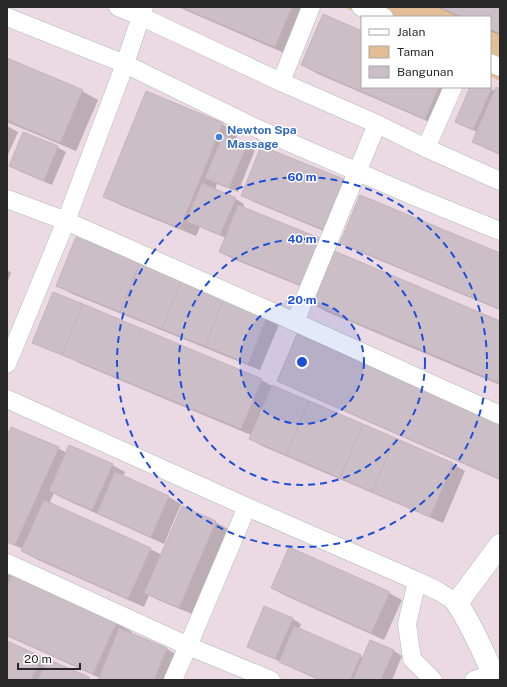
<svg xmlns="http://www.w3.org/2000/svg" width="507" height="687" viewBox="0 0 507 687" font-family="'Public Sans',sans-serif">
	<rect width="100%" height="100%" fill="#ebd9e3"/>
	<!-- green -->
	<polygon fill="#e2bd95" points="344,7 500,7 500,81 490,76 490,17 365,17"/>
	<!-- shadow -->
	<g fill="#0003">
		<polygon points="178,7 311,7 291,56"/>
		<polygon points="437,7 500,7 500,35 490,31 490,17 459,17"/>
		<polygon points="362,32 362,87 458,87 441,127 318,74 302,65"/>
		<polygon points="7,59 82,91 98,100 76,151 7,122"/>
		<polygon points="471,87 487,87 495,91 500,90 500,155 485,148 473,141 477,132 465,126"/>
		<polygon points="222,124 238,133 235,141 246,146 255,150 238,192 217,184 215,190 236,199 244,204 243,208 332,252 500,322 500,385 327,312 311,303 315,292 233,259 220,252 226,238 200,227 196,236 120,205 105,196"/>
		<polygon points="7,126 18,132 7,157"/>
		<polygon points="57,147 66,152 52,185 19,171 10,166"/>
		<polygon points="262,147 338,237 254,202 242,195"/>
		<polygon points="76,238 280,322 260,370 70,293 57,285"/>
		<polygon points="341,242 500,254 500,310 357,251"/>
		<polygon points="7,270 11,273 7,283"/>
		<polygon points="42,347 261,380 276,388 453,464 465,471 443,523 262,446 250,439 251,435 79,363 72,359"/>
		<polygon points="278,380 500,424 500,480 294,389"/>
		<polygon points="7,439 58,448 67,453 112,465 125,472 123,476 169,497 181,504 164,544 62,498 54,493 49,504 150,549 162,555 215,522 228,529 192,614 158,600 149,595 144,607 38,560 22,551 23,549 7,542"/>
		<polygon points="7,574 116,623 132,632 131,634 167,649 183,658 173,680 99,680 100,678 7,636"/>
		<polygon points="272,588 389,593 402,600 384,640 284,595"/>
		<polygon points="265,607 293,619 301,624 299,629 364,658 371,641 394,651 402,656 392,680 319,680 292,668 284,663 257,652 248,647"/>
		<polygon points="7,642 47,661 47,660 92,680 7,680"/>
	</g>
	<!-- building -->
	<g fill="#ccbec6" stroke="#c6b3bc">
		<polygon points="181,7 292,7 275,47"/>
		<polygon points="439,7 500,7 500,34 490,29 490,17 462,17"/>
		<polygon points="323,14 362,31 362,87 439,87 425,119 301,65"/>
		<polygon points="7,58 83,90 60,143 7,120"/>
		<polygon points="470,87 490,87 492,88 473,130 455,122"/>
		<polygon points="496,87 500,89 500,154 472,142"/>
		<polygon points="146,91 223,123 180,228 103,197"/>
		<polygon points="23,132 58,146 44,181 9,166"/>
		<polygon points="223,135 247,145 229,188 205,178"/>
		<polygon points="261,146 346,180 325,230 241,196"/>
		<polygon points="202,183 236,198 220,235 186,221"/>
		<polygon points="360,195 500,253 500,309 340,243"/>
		<polygon points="238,205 322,239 303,286 219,252"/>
		<polygon points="76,237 140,263 120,312 56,286"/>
		<polygon points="332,250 500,321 500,383 310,303"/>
		<polygon points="140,263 182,279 162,329 120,312"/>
		<polygon points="182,279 225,297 205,346 162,329"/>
		<polygon points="53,292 83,304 62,355 32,343"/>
		<polygon points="225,297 268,314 248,364 205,346"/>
		<polygon points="83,304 262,379 241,429 62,355"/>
		<polygon points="297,334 500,423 500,479 277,381"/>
		<polygon points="272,385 309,401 286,455 249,439"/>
		<polygon points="309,401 363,424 340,478 286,455"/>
		<polygon points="363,424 395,438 372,492 340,478"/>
		<polygon points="11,427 59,447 15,545 7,542 7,436"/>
		<polygon points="395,438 453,463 430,517 372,492"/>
		<polygon points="69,445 113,464 92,510 49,491"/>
		<polygon points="115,472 169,496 151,537 97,513"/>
		<polygon points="44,500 151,548 128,599 21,551"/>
		<polygon points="182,506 216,521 179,608 144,593"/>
		<polygon points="289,547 390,592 371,633 271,588"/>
		<polygon points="12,575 117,622 93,674 7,635 7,587"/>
		<polygon points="264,606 293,618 275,659 247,647"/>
		<polygon points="294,626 361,655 350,680 321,680 279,662"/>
		<polygon points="119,628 167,648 154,680 98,680"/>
		<polygon points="370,640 394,650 381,680 353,680"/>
		<polygon points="7,641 42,657 31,680 7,680"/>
		<polygon points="47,659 89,677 88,680 38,680"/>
	</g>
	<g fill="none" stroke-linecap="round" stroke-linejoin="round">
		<defs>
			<g id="minor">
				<polyline points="118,7 140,16 281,82 377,124 426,148 500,181"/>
				<polyline points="361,7 384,17"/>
				<polyline points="7,17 125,64 256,128 416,197 500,231"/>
				<polyline points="490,63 500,67"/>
				<polyline points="281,82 311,7"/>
				<polyline points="426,148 453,87"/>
				<polyline points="7,199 66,221 295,322 500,415"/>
				<polyline points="295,322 377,124"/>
				<polyline points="7,364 66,221 125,64 144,7"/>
				<polyline points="7,399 247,507 417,581 438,591 457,603"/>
				<polyline points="7,563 188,646 271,680"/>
				<polyline points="417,581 407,624 412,659 433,680"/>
				<polyline points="173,680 188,646 247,507"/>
				<polyline points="474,680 493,674"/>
			</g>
			<path id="tertiary" d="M496,680C484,654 473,627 457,603L500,545"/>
		</defs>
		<!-- minor casing -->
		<use href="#minor" stroke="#aebcb7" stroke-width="19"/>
		<!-- tertiary casing -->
		<use href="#tertiary" stroke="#aebcb7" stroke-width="23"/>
		<!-- minor -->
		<use href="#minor" stroke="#fff" stroke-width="18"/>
		<!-- tertiary -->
		<use href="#tertiary" stroke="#fff" stroke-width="22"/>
	</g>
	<!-- distance rings -->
	<circle cx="302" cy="362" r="62" fill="#1d4ed8" fill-opacity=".12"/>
	<g fill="none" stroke="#1d4ed8" stroke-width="2" stroke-dasharray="7 5">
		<circle cx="302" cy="362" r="62"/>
		<circle cx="302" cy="362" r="123"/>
		<circle cx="302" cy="362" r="185"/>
	</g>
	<!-- markers -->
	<circle fill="#3f7fe0" stroke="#fff" stroke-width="1.5" cx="219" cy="137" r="4"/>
	<g text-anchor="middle" stroke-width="3" stroke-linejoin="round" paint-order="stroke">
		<!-- shop labels -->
		<g font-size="12" font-weight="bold" fill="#366cbe" stroke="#fff" text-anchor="start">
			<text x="227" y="134">Newton Spa<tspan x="227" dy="14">Massage</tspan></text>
		</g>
	</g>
	<circle cx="302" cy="362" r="6" fill="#1d4ed8" stroke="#fff" stroke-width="2"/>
	<g font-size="12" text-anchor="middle" font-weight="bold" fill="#1d4ed8" stroke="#fff" stroke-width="3" stroke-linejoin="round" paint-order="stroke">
		<text x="302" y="181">60 m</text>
		<text x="302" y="243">40 m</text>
		<text x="302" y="304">20 m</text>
	</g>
	<!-- border -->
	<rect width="507" height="687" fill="none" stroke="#282828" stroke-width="16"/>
	<!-- legend -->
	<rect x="361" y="16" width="130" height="72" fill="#ffffff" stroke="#a9a9a9"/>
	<rect x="369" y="29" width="20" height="6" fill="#ffffff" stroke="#a9a9a9"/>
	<text x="397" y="36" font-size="12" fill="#282828">Jalan</text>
	<rect x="369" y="46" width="20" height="12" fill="#e2bd95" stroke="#a9a9a9"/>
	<text x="397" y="56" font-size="12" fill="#282828">Taman</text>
	<rect x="369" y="66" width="20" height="12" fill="#ccbec6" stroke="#a9a9a9"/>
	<text x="397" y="76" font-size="12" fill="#282828">Bangunan</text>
	<!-- scale -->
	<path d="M18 663v6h62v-6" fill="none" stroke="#282828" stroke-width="2"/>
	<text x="24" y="663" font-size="12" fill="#282828" stroke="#ffffff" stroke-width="3" paint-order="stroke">20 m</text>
</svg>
